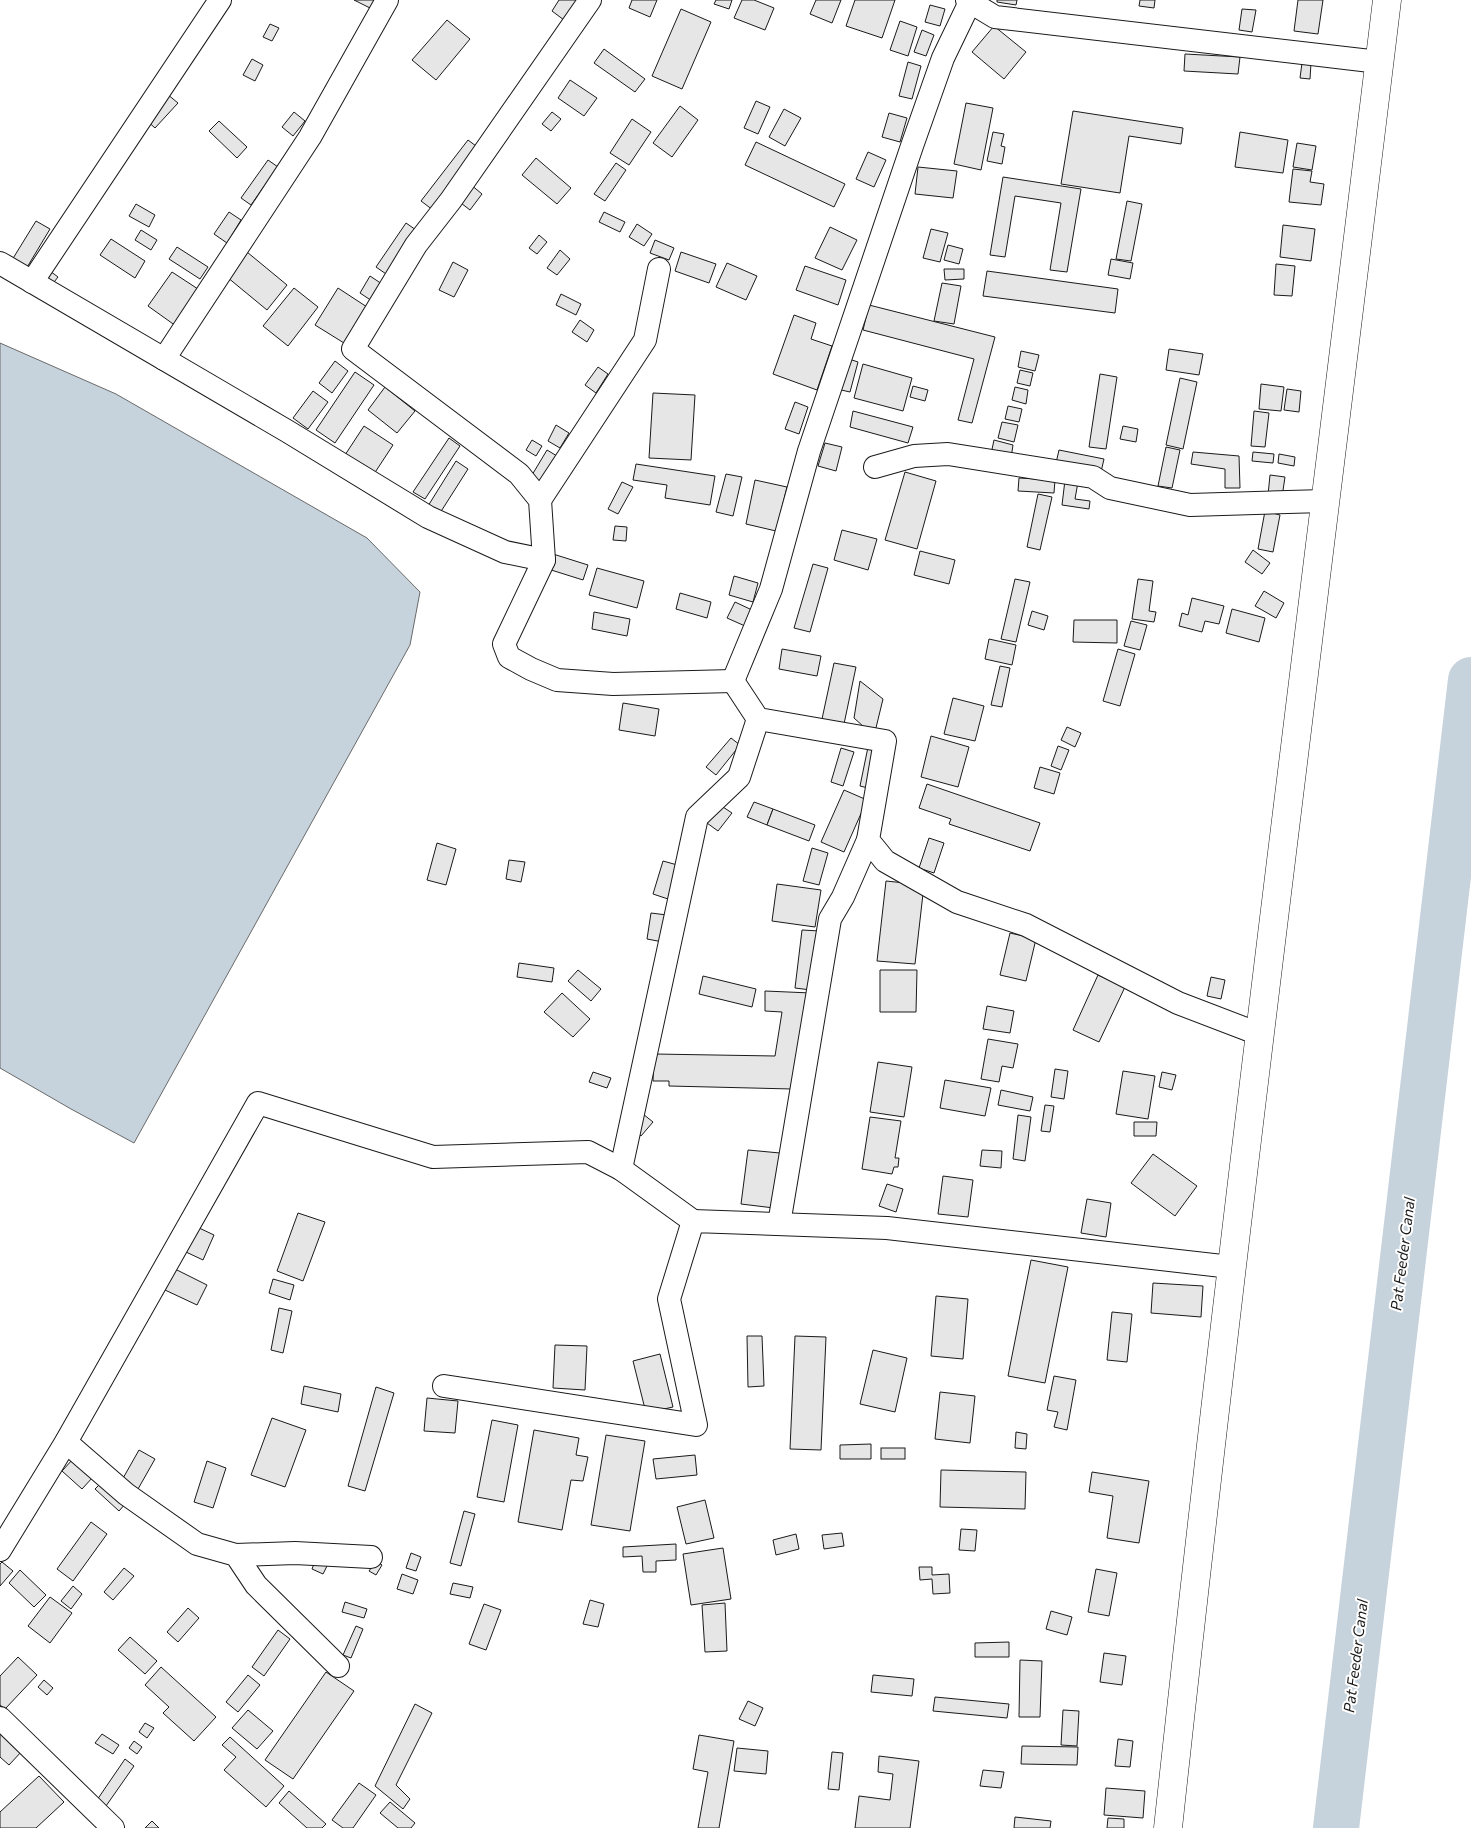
<svg xmlns="http://www.w3.org/2000/svg" width="1471" height="1828" viewBox="0 0 1471 1828" font-family="Commissioner,sans-serif">
	<rect width="100%" height="100%" fill="#fff"/>
	<!-- water -->
	<polygon fill="#c6d2dc" stroke="#6a6a6a" points="0,343 116,394 367,538 420,592 410,645 134,1143 71,1109 0,1068"/>
	<g fill="none" stroke-linecap="round" stroke-linejoin="round">
		<!-- river -->
		<polyline stroke="#c6d2dc" stroke-width="46" points="1336,1828 1471,680"/>
	</g>
	<!-- building -->
	<g fill="#e6e6e6" stroke="#1a1a1a">
		<polygon points="354,0 376,0 372,9"/>
		<polygon points="559,0 577,0 564,20 552,11"/>
		<polygon points="632,0 657,0 650,17 629,8"/>
		<polygon points="716,0 732,0 729,9 714,4"/>
		<polygon points="742,0 754,0 774,8 765,30 734,18"/>
		<polygon points="816,0 841,0 832,23 810,14"/>
		<polygon points="855,0 895,0 882,38 846,26"/>
		<polygon points="997,0 1017,0 1016,5 997,2"/>
		<polygon points="1140,0 1155,0 1154,8 1139,6"/>
		<polygon points="1298,0 1323,0 1318,34 1294,31"/>
		<polygon points="930,5 945,9 940,26 925,22"/>
		<polygon points="681,9 711,22 682,89 652,76"/>
		<polygon points="1242,9 1256,10 1252,32 1239,30"/>
		<polygon points="447,20 470,39 436,80 412,60"/>
		<polygon points="900,21 917,27 908,56 890,50"/>
		<polygon points="270,24 279,28 272,41 263,37"/>
		<polygon points="994,26 1026,52 1004,79 972,52"/>
		<polygon points="922,30 934,35 926,56 914,52"/>
		<polygon points="604,49 645,79 635,92 594,63"/>
		<polygon points="1185,54 1240,57 1238,74 1184,71"/>
		<polygon points="252,59 263,65 255,81 243,75"/>
		<polygon points="908,62 921,66 912,99 899,96"/>
		<polygon points="1302,63 1311,63 1310,79 1300,78"/>
		<polygon points="570,80 597,98 584,116 558,98"/>
		<polygon points="167,94 178,103 155,128 145,119"/>
		<polygon points="756,101 770,107 758,134 744,128"/>
		<polygon points="966,103 993,108 981,170 954,164"/>
		<polygon points="680,106 698,120 672,157 653,143"/>
		<polygon points="784,109 801,118 785,146 769,137"/>
		<polygon points="1073,111 1183,128 1181,144 1129,136 1120,193 1061,184"/>
		<polygon points="294,112 305,121 293,136 282,127"/>
		<polygon points="552,112 561,119 551,131 542,124"/>
		<polygon points="889,113 907,118 900,142 882,137"/>
		<polygon points="632,119 651,132 629,165 610,153"/>
		<polygon points="219,121 247,147 237,158 209,131"/>
		<polygon points="993,132 1004,134 1001,146 1005,147 1002,164 987,161"/>
		<polygon points="1240,132 1288,140 1283,173 1235,167"/>
		<polygon points="468,140 480,149 433,210 421,201"/>
		<polygon points="756,142 845,184 834,207 745,165"/>
		<polygon points="1297,143 1316,146 1312,170 1293,167"/>
		<polygon points="868,152 886,160 874,187 856,179"/>
		<polygon points="536,158 571,188 557,204 522,175"/>
		<polygon points="268,160 278,167 251,205 241,198"/>
		<polygon points="616,163 626,170 605,201 594,194"/>
		<polygon points="918,167 957,171 953,198 915,194"/>
		<polygon points="1293,169 1312,171 1310,182 1324,184 1321,205 1289,202"/>
		<polygon points="1003,177 1081,189 1067,272 1050,270 1061,203 1015,196 1005,257 990,255"/>
		<polygon points="470,184 482,194 470,210 457,200"/>
		<polygon points="1127,201 1142,204 1131,261 1116,259"/>
		<polygon points="136,204 155,215 149,227 129,216"/>
		<polygon points="229,212 241,220 227,243 214,234"/>
		<polygon points="604,212 625,222 620,232 599,222"/>
		<polygon points="36,221 50,229 26,269 12,260"/>
		<polygon points="406,223 419,232 389,276 376,267"/>
		<polygon points="637,224 652,234 644,246 629,237"/>
		<polygon points="1283,225 1315,229 1311,261 1280,257"/>
		<polygon points="830,227 857,240 842,270 815,258"/>
		<polygon points="931,229 948,233 940,262 923,258"/>
		<polygon points="141,230 157,240 151,250 135,240"/>
		<polygon points="539,235 547,242 537,254 529,248"/>
		<polygon points="111,239 145,261 135,278 100,255"/>
		<polygon points="655,240 674,248 669,260 650,253"/>
		<polygon points="948,245 963,249 959,264 944,260"/>
		<polygon points="177,247 208,267 200,279 169,259"/>
		<polygon points="560,250 570,259 557,275 547,268"/>
		<polygon points="247,252 287,285 267,310 227,277"/>
		<polygon points="681,252 716,264 709,283 675,271"/>
		<polygon points="1111,259 1133,263 1130,279 1108,275"/>
		<polygon points="453,262 468,270 454,297 439,290"/>
		<polygon points="727,263 757,276 746,300 716,287"/>
		<polygon points="1276,264 1295,266 1292,296 1274,295"/>
		<polygon points="805,266 846,280 838,305 796,290"/>
		<polygon points="944,269 964,269 964,279 945,280"/>
		<polygon points="50,271 58,277 51,286 43,279"/>
		<polygon points="987,271 1118,289 1115,313 983,296"/>
		<polygon points="172,272 201,291 176,326 148,306"/>
		<polygon points="370,276 382,284 372,301 360,293"/>
		<polygon points="942,283 961,286 954,324 934,321"/>
		<polygon points="294,288 318,307 288,346 263,326"/>
		<polygon points="338,288 367,307 344,343 315,325"/>
		<polygon points="561,294 581,304 576,315 556,305"/>
		<polygon points="869,305 995,337 972,423 958,420 974,359 863,330"/>
		<polygon points="794,315 816,323 811,339 832,346 817,390 773,374"/>
		<polygon points="580,320 594,330 587,342 572,332"/>
		<polygon points="1169,349 1203,354 1199,375 1166,370"/>
		<polygon points="1021,351 1039,355 1035,371 1018,367"/>
		<polygon points="846,358 858,362 850,392 837,389"/>
		<polygon points="335,361 348,371 332,393 319,383"/>
		<polygon points="863,364 912,378 903,411 854,398"/>
		<polygon points="598,367 608,374 596,393 585,385"/>
		<polygon points="1020,370 1033,373 1030,386 1017,383"/>
		<polygon points="355,372 374,385 335,443 316,430"/>
		<polygon points="1100,374 1117,377 1106,449 1089,447"/>
		<polygon points="1180,378 1197,382 1183,449 1166,445"/>
		<polygon points="1261,384 1284,387 1281,411 1259,409"/>
		<polygon points="913,386 928,390 925,401 910,397"/>
		<polygon points="385,387 415,411 397,433 368,410"/>
		<polygon points="1015,387 1028,390 1026,404 1012,400"/>
		<polygon points="1287,389 1301,391 1299,412 1284,410"/>
		<polygon points="313,391 328,402 308,429 293,418"/>
		<polygon points="653,393 695,395 691,460 649,458"/>
		<polygon points="795,402 808,407 799,434 785,429"/>
		<polygon points="1008,406 1022,409 1019,422 1005,419"/>
		<polygon points="853,411 913,427 908,443 850,427"/>
		<polygon points="1254,411 1269,413 1265,447 1251,446"/>
		<polygon points="1002,422 1018,425 1014,442 998,438"/>
		<polygon points="556,425 569,433 560,448 548,441"/>
		<polygon points="364,426 393,445 374,474 345,455"/>
		<polygon points="1123,426 1138,429 1136,442 1120,439"/>
		<polygon points="449,438 460,446 425,499 413,492"/>
		<polygon points="532,440 542,446 536,456 526,450"/>
		<polygon points="994,440 1013,445 1011,458 991,454"/>
		<polygon points="825,443 842,447 836,471 818,466"/>
		<polygon points="1166,447 1180,450 1172,488 1158,486"/>
		<polygon points="547,450 557,456 538,486 529,480"/>
		<polygon points="1059,450 1104,459 1101,472 1056,463"/>
		<polygon points="1193,452 1239,456 1240,488 1225,488 1225,469 1191,464"/>
		<polygon points="1253,452 1274,454 1273,463 1252,461"/>
		<polygon points="1279,454 1295,457 1294,466 1278,463"/>
		<polygon points="456,461 468,469 440,513 428,506"/>
		<polygon points="636,464 715,476 710,505 665,498 667,485 633,480"/>
		<polygon points="905,472 936,481 917,549 885,540"/>
		<polygon points="726,474 742,477 733,516 716,512"/>
		<polygon points="1270,475 1285,477 1282,497 1268,495"/>
		<polygon points="1019,478 1055,480 1054,493 1018,491"/>
		<polygon points="755,480 787,487 776,531 746,524"/>
		<polygon points="1065,480 1078,482 1075,499 1090,501 1089,509 1062,505"/>
		<polygon points="622,482 633,487 618,514 608,509"/>
		<polygon points="1038,494 1052,497 1040,550 1027,547"/>
		<polygon points="1265,511 1280,515 1273,552 1258,549"/>
		<polygon points="615,526 627,527 626,541 613,540"/>
		<polygon points="842,530 877,539 868,570 834,560"/>
		<polygon points="1253,550 1270,563 1262,574 1245,562"/>
		<polygon points="920,551 955,560 949,584 914,575"/>
		<polygon points="553,554 588,565 583,580 548,569"/>
		<polygon points="813,564 828,568 810,632 794,628"/>
		<polygon points="597,568 644,581 637,608 589,595"/>
		<polygon points="734,576 758,583 753,602 729,595"/>
		<polygon points="1015,579 1030,582 1016,642 1001,639"/>
		<polygon points="1138,579 1153,581 1149,611 1156,612 1154,622 1132,619"/>
		<polygon points="1264,591 1284,603 1276,618 1255,606"/>
		<polygon points="680,593 711,602 707,618 676,609"/>
		<polygon points="1192,598 1224,606 1219,624 1205,621 1202,632 1179,626 1182,613 1188,615"/>
		<polygon points="735,602 752,610 745,626 727,618"/>
		<polygon points="1232,609 1265,618 1259,642 1226,633"/>
		<polygon points="1032,611 1048,616 1044,630 1028,625"/>
		<polygon points="594,612 630,619 627,636 592,629"/>
		<polygon points="1074,620 1117,620 1117,643 1073,642"/>
		<polygon points="1131,621 1147,625 1140,650 1124,646"/>
		<polygon points="989,639 1016,645 1012,665 985,659"/>
		<polygon points="782,649 821,656 817,676 779,669"/>
		<polygon points="1118,649 1135,654 1120,706 1103,701"/>
		<polygon points="834,663 856,667 844,724 822,719"/>
		<polygon points="1000,666 1010,668 1002,707 991,705"/>
		<polygon points="860,681 883,699 874,736 854,718"/>
		<polygon points="953,698 984,706 975,741 944,734"/>
		<polygon points="623,703 659,709 655,736 619,730"/>
		<polygon points="1067,727 1081,733 1075,747 1061,740"/>
		<polygon points="931,736 969,747 958,787 921,777"/>
		<polygon points="731,738 740,745 716,775 706,767"/>
		<polygon points="1058,746 1069,750 1061,770 1051,766"/>
		<polygon points="868,747 876,749 868,788 860,786"/>
		<polygon points="841,748 854,752 843,786 831,782"/>
		<polygon points="1040,767 1060,773 1054,794 1034,788"/>
		<polygon points="927,784 1040,823 1030,851 949,824 951,819 919,808"/>
		<polygon points="844,790 867,800 844,852 821,842"/>
		<polygon points="754,802 773,809 767,825 747,817"/>
		<polygon points="720,805 732,813 718,831 707,823"/>
		<polygon points="773,809 815,825 809,841 767,825"/>
		<polygon points="929,838 944,843 934,873 919,868"/>
		<polygon points="437,843 456,849 446,885 427,880"/>
		<polygon points="812,848 828,853 819,885 803,881"/>
		<polygon points="509,860 525,862 521,882 506,879"/>
		<polygon points="663,861 681,866 671,900 653,894"/>
		<polygon points="886,881 924,885 915,964 877,961"/>
		<polygon points="777,884 821,890 815,927 772,921"/>
		<polygon points="651,913 667,915 663,942 647,939"/>
		<polygon points="802,930 820,931 811,990 795,988"/>
		<polygon points="1010,933 1036,939 1026,981 1000,975"/>
		<polygon points="519,963 554,968 552,982 517,977"/>
		<polygon points="578,970 601,989 591,1001 568,981"/>
		<polygon points="880,970 917,970 916,1012 880,1012"/>
		<polygon points="1098,975 1125,987 1099,1042 1073,1030"/>
		<polygon points="703,976 756,989 752,1007 699,994"/>
		<polygon points="1211,977 1225,980 1221,999 1207,996"/>
		<polygon points="765,991 811,993 792,1089 669,1086 669,1081 653,1081 654,1054 775,1056 782,1012 765,1011"/>
		<polygon points="562,993 590,1019 573,1037 544,1012"/>
		<polygon points="987,1006 1014,1011 1010,1033 983,1029"/>
		<polygon points="988,1039 1018,1044 1013,1068 1002,1066 999,1082 981,1079"/>
		<polygon points="878,1062 912,1067 904,1117 870,1112"/>
		<polygon points="1055,1069 1068,1071 1064,1099 1051,1097"/>
		<polygon points="1123,1071 1155,1076 1148,1119 1116,1114"/>
		<polygon points="593,1072 611,1078 607,1088 589,1082"/>
		<polygon points="1162,1072 1176,1075 1172,1090 1159,1087"/>
		<polygon points="945,1080 991,1088 985,1116 940,1108"/>
		<polygon points="1001,1090 1033,1097 1030,1111 998,1105"/>
		<polygon points="1045,1105 1054,1106 1050,1132 1041,1131"/>
		<polygon points="643,1114 653,1122 641,1136 632,1128"/>
		<polygon points="1018,1115 1031,1117 1025,1161 1013,1159"/>
		<polygon points="870,1117 901,1121 895,1158 899,1158 898,1167 894,1167 892,1174 862,1169"/>
		<polygon points="1134,1122 1157,1122 1156,1136 1134,1136"/>
		<polygon points="748,1150 780,1153 774,1208 741,1204"/>
		<polygon points="982,1150 1002,1151 1001,1168 980,1166"/>
		<polygon points="1153,1154 1197,1186 1175,1216 1131,1183"/>
		<polygon points="943,1176 973,1180 968,1217 938,1214"/>
		<polygon points="887,1184 903,1189 896,1212 879,1206"/>
		<polygon points="1087,1199 1111,1203 1106,1237 1081,1233"/>
		<polygon points="298,1213 325,1222 303,1281 277,1271"/>
		<polygon points="197,1227 214,1235 203,1260 186,1252"/>
		<polygon points="1031,1260 1068,1267 1045,1383 1008,1376"/>
		<polygon points="175,1269 207,1285 197,1305 165,1290"/>
		<polygon points="273,1279 294,1285 290,1300 269,1293"/>
		<polygon points="1153,1283 1203,1286 1201,1317 1151,1313"/>
		<polygon points="936,1296 968,1299 963,1359 931,1356"/>
		<polygon points="279,1308 292,1311 283,1353 271,1350"/>
		<polygon points="1112,1312 1132,1314 1127,1362 1107,1360"/>
		<polygon points="747,1336 762,1336 764,1386 748,1387"/>
		<polygon points="795,1336 826,1337 821,1450 790,1449"/>
		<polygon points="555,1345 587,1346 585,1390 553,1388"/>
		<polygon points="873,1350 907,1358 895,1412 860,1404"/>
		<polygon points="660,1354 673,1407 646,1413 633,1361"/>
		<polygon points="1054,1376 1076,1380 1067,1430 1054,1427 1058,1412 1047,1410"/>
		<polygon points="304,1386 341,1394 338,1412 301,1404"/>
		<polygon points="376,1387 394,1393 365,1491 348,1486"/>
		<polygon points="940,1392 975,1396 970,1443 935,1439"/>
		<polygon points="427,1398 458,1401 455,1433 424,1431"/>
		<polygon points="272,1418 306,1430 285,1487 251,1475"/>
		<polygon points="492,1420 518,1425 504,1502 477,1497"/>
		<polygon points="534,1430 579,1438 576,1455 588,1457 583,1481 571,1480 562,1530 518,1522"/>
		<polygon points="1016,1432 1027,1434 1026,1449 1015,1448"/>
		<polygon points="606,1435 645,1441 630,1531 591,1525"/>
		<polygon points="871,1444 871,1459 840,1459 840,1445"/>
		<rect x="881" y="1448" width="24" height="11"/>
		<polygon points="139,1450 155,1459 138,1489 122,1480"/>
		<polygon points="695,1455 697,1475 656,1479 653,1459"/>
		<polygon points="73,1459 93,1477 82,1489 62,1471"/>
		<polygon points="207,1461 226,1468 213,1508 194,1502"/>
		<polygon points="941,1470 1026,1472 1025,1509 940,1507"/>
		<polygon points="1092,1472 1149,1481 1139,1543 1107,1538 1113,1496 1089,1492"/>
		<polygon points="102,1482 126,1503 119,1511 95,1489"/>
		<polygon points="705,1500 714,1538 686,1544 677,1507"/>
		<polygon points="464,1511 475,1514 461,1566 450,1563"/>
		<polygon points="91,1522 107,1534 73,1581 57,1569"/>
		<polygon points="961,1529 977,1530 975,1551 959,1550"/>
		<polygon points="842,1533 844,1546 824,1549 822,1535"/>
		<polygon points="796,1534 799,1549 776,1555 773,1540"/>
		<polygon points="676,1544 676,1560 656,1561 656,1572 643,1572 642,1556 623,1557 623,1547"/>
		<polygon points="723,1548 731,1599 691,1605 683,1554"/>
		<polygon points="411,1553 421,1557 416,1571 406,1568"/>
		<polygon points="317,1556 329,1562 323,1574 312,1569"/>
		<polygon points="376,1561 382,1565 376,1575 369,1571"/>
		<polygon points="2,1562 13,1571 0,1586 0,1564"/>
		<polygon points="919,1567 932,1567 932,1575 949,1574 950,1593 933,1594 932,1579 920,1580"/>
		<polygon points="124,1568 134,1576 113,1600 104,1592"/>
		<polygon points="1096,1569 1117,1573 1109,1616 1088,1612"/>
		<polygon points="20,1570 46,1595 34,1607 9,1583"/>
		<polygon points="402,1574 418,1580 413,1594 397,1589"/>
		<polygon points="453,1583 473,1587 470,1598 450,1594"/>
		<polygon points="73,1586 82,1594 71,1609 61,1601"/>
		<polygon points="50,1597 72,1613 50,1643 28,1626"/>
		<polygon points="590,1600 604,1604 598,1627 583,1624"/>
		<polygon points="345,1602 367,1609 364,1618 342,1612"/>
		<polygon points="725,1603 727,1651 705,1652 702,1605"/>
		<polygon points="484,1604 501,1610 486,1650 469,1644"/>
		<polygon points="188,1608 199,1618 178,1642 167,1632"/>
		<polygon points="1051,1611 1072,1617 1067,1635 1046,1629"/>
		<polygon points="356,1626 363,1629 351,1658 343,1655"/>
		<polygon points="278,1630 290,1639 264,1676 252,1667"/>
		<polygon points="130,1637 157,1661 145,1674 118,1650"/>
		<polygon points="1009,1642 1009,1657 975,1657 975,1643"/>
		<polygon points="1104,1653 1126,1656 1122,1685 1100,1682"/>
		<polygon points="18,1657 37,1675 5,1709 0,1705 0,1676"/>
		<polygon points="1020,1660 1042,1661 1040,1717 1019,1717"/>
		<polygon points="161,1667 216,1717 194,1741 163,1713 169,1707 145,1685"/>
		<polygon points="326,1672 354,1691 293,1779 265,1760"/>
		<polygon points="248,1675 260,1685 238,1712 226,1702"/>
		<polygon points="873,1675 914,1679 912,1696 871,1692"/>
		<polygon points="44,1680 53,1688 47,1695 38,1687"/>
		<polygon points="935,1697 1009,1704 1007,1718 933,1711"/>
		<polygon points="748,1701 763,1708 755,1726 739,1719"/>
		<polygon points="415,1704 432,1713 396,1785 410,1799 403,1809 375,1786"/>
		<polygon points="248,1710 273,1731 257,1749 232,1728"/>
		<polygon points="1063,1710 1079,1711 1077,1746 1061,1745"/>
		<polygon points="145,1723 154,1728 147,1738 139,1732"/>
		<polygon points="0,1732 22,1751 9,1765 0,1757"/>
		<polygon points="102,1734 119,1745 113,1754 95,1743"/>
		<polygon points="699,1735 734,1741 719,1828 698,1828 708,1772 693,1769"/>
		<polygon points="230,1737 284,1786 266,1807 224,1770 236,1757 222,1745"/>
		<polygon points="1118,1739 1133,1741 1130,1767 1115,1766"/>
		<polygon points="134,1741 142,1747 137,1754 129,1748"/>
		<polygon points="1022,1746 1078,1747 1077,1765 1021,1764"/>
		<polygon points="737,1748 768,1751 766,1774 734,1771"/>
		<polygon points="832,1752 843,1753 839,1790 828,1789"/>
		<polygon points="879,1756 919,1761 910,1828 855,1828 859,1796 890,1800 893,1774 878,1772"/>
		<polygon points="125,1759 134,1766 106,1806 97,1800"/>
		<polygon points="983,1770 1004,1772 1001,1788 980,1786"/>
		<polygon points="39,1776 64,1802 36,1828 0,1828 0,1812"/>
		<polygon points="359,1783 376,1795 353,1828 343,1828 332,1820"/>
		<polygon points="1106,1788 1145,1791 1143,1818 1104,1815"/>
		<polygon points="289,1791 326,1824 322,1828 307,1828 279,1803"/>
		<polygon points="390,1802 415,1823 411,1828 398,1828 380,1813"/>
		<polygon points="1015,1817 1051,1821 1050,1828 1014,1828"/>
		<polygon points="1108,1818 1124,1819 1124,1828 1107,1828"/>
		<polygon points="152,1821 159,1828 145,1828"/>
	</g>
	<g fill="none" stroke-linecap="round" stroke-linejoin="round">
		<defs>
			<g id="minor">
				<polyline points="590,0 451,200 416,245 353,349 519,474 540,500 544,560 504,644 509,657 531,669 557,680 613,684 733,681"/>
				<polyline points="967,0 995,17 1379,62"/>
				<polyline points="0,263 287,431 428,517 505,552 544,560"/>
				<polyline points="32,282 220,0"/>
				<polyline points="164,359 310,137 387,0"/>
				<polyline points="875,467 914,456 948,454 1093,477 1110,488 1190,505 1324,501"/>
				<polyline points="540,500 645,340 659,269"/>
				<polyline points="733,681 771,589 809,451 912,146 943,58 970,2"/>
				<polyline points="733,681 758,719 885,741 868,840 885,861 957,902 1026,925 1178,1003 1259,1034"/>
				<polyline points="621,1169 697,817 739,777 758,719"/>
				<polyline points="779,1224 830,919 843,897 868,840"/>
				<polyline points="444,1386 696,1425 669,1299 693,1221 887,1228 1231,1267"/>
				<polyline points="66,1442 126,1494 197,1544 236,1555 256,1585 338,1666"/>
				<polyline points="0,1550 66,1442 258,1103 433,1157 588,1152 621,1169 693,1221"/>
				<polyline points="236,1555 295,1553 371,1557"/>
				<polyline points="0,1718 113,1828"/>
			</g>
			<path id="tertiary" d="M1168,1828C1234,1218 1313,609 1387,0"/>
		</defs>
		<!-- minor casing -->
		<use href="#minor" stroke="#1a1a1a" stroke-width="24"/>
		<!-- tertiary casing -->
		<use href="#tertiary" stroke="#1a1a1a" stroke-width="29"/>
		<!-- minor -->
		<use href="#minor" stroke="#fff" stroke-width="22"/>
		<!-- tertiary -->
		<use href="#tertiary" stroke="#fff" stroke-width="28"/>
	</g>
	<g text-anchor="middle" stroke-width="4" stroke-linejoin="round" paint-order="stroke">
		<!-- water labels -->
		<g font-size="15" font-style="italic" fill="#1a1a1a" stroke="#fff">
			<text transform="translate(1403 1254) rotate(-83)" y="5">Pat Feeder Canal</text>
			<text transform="translate(1356 1656) rotate(-83)" y="5">Pat Feeder Canal</text>
		</g>
	</g>
</svg>
